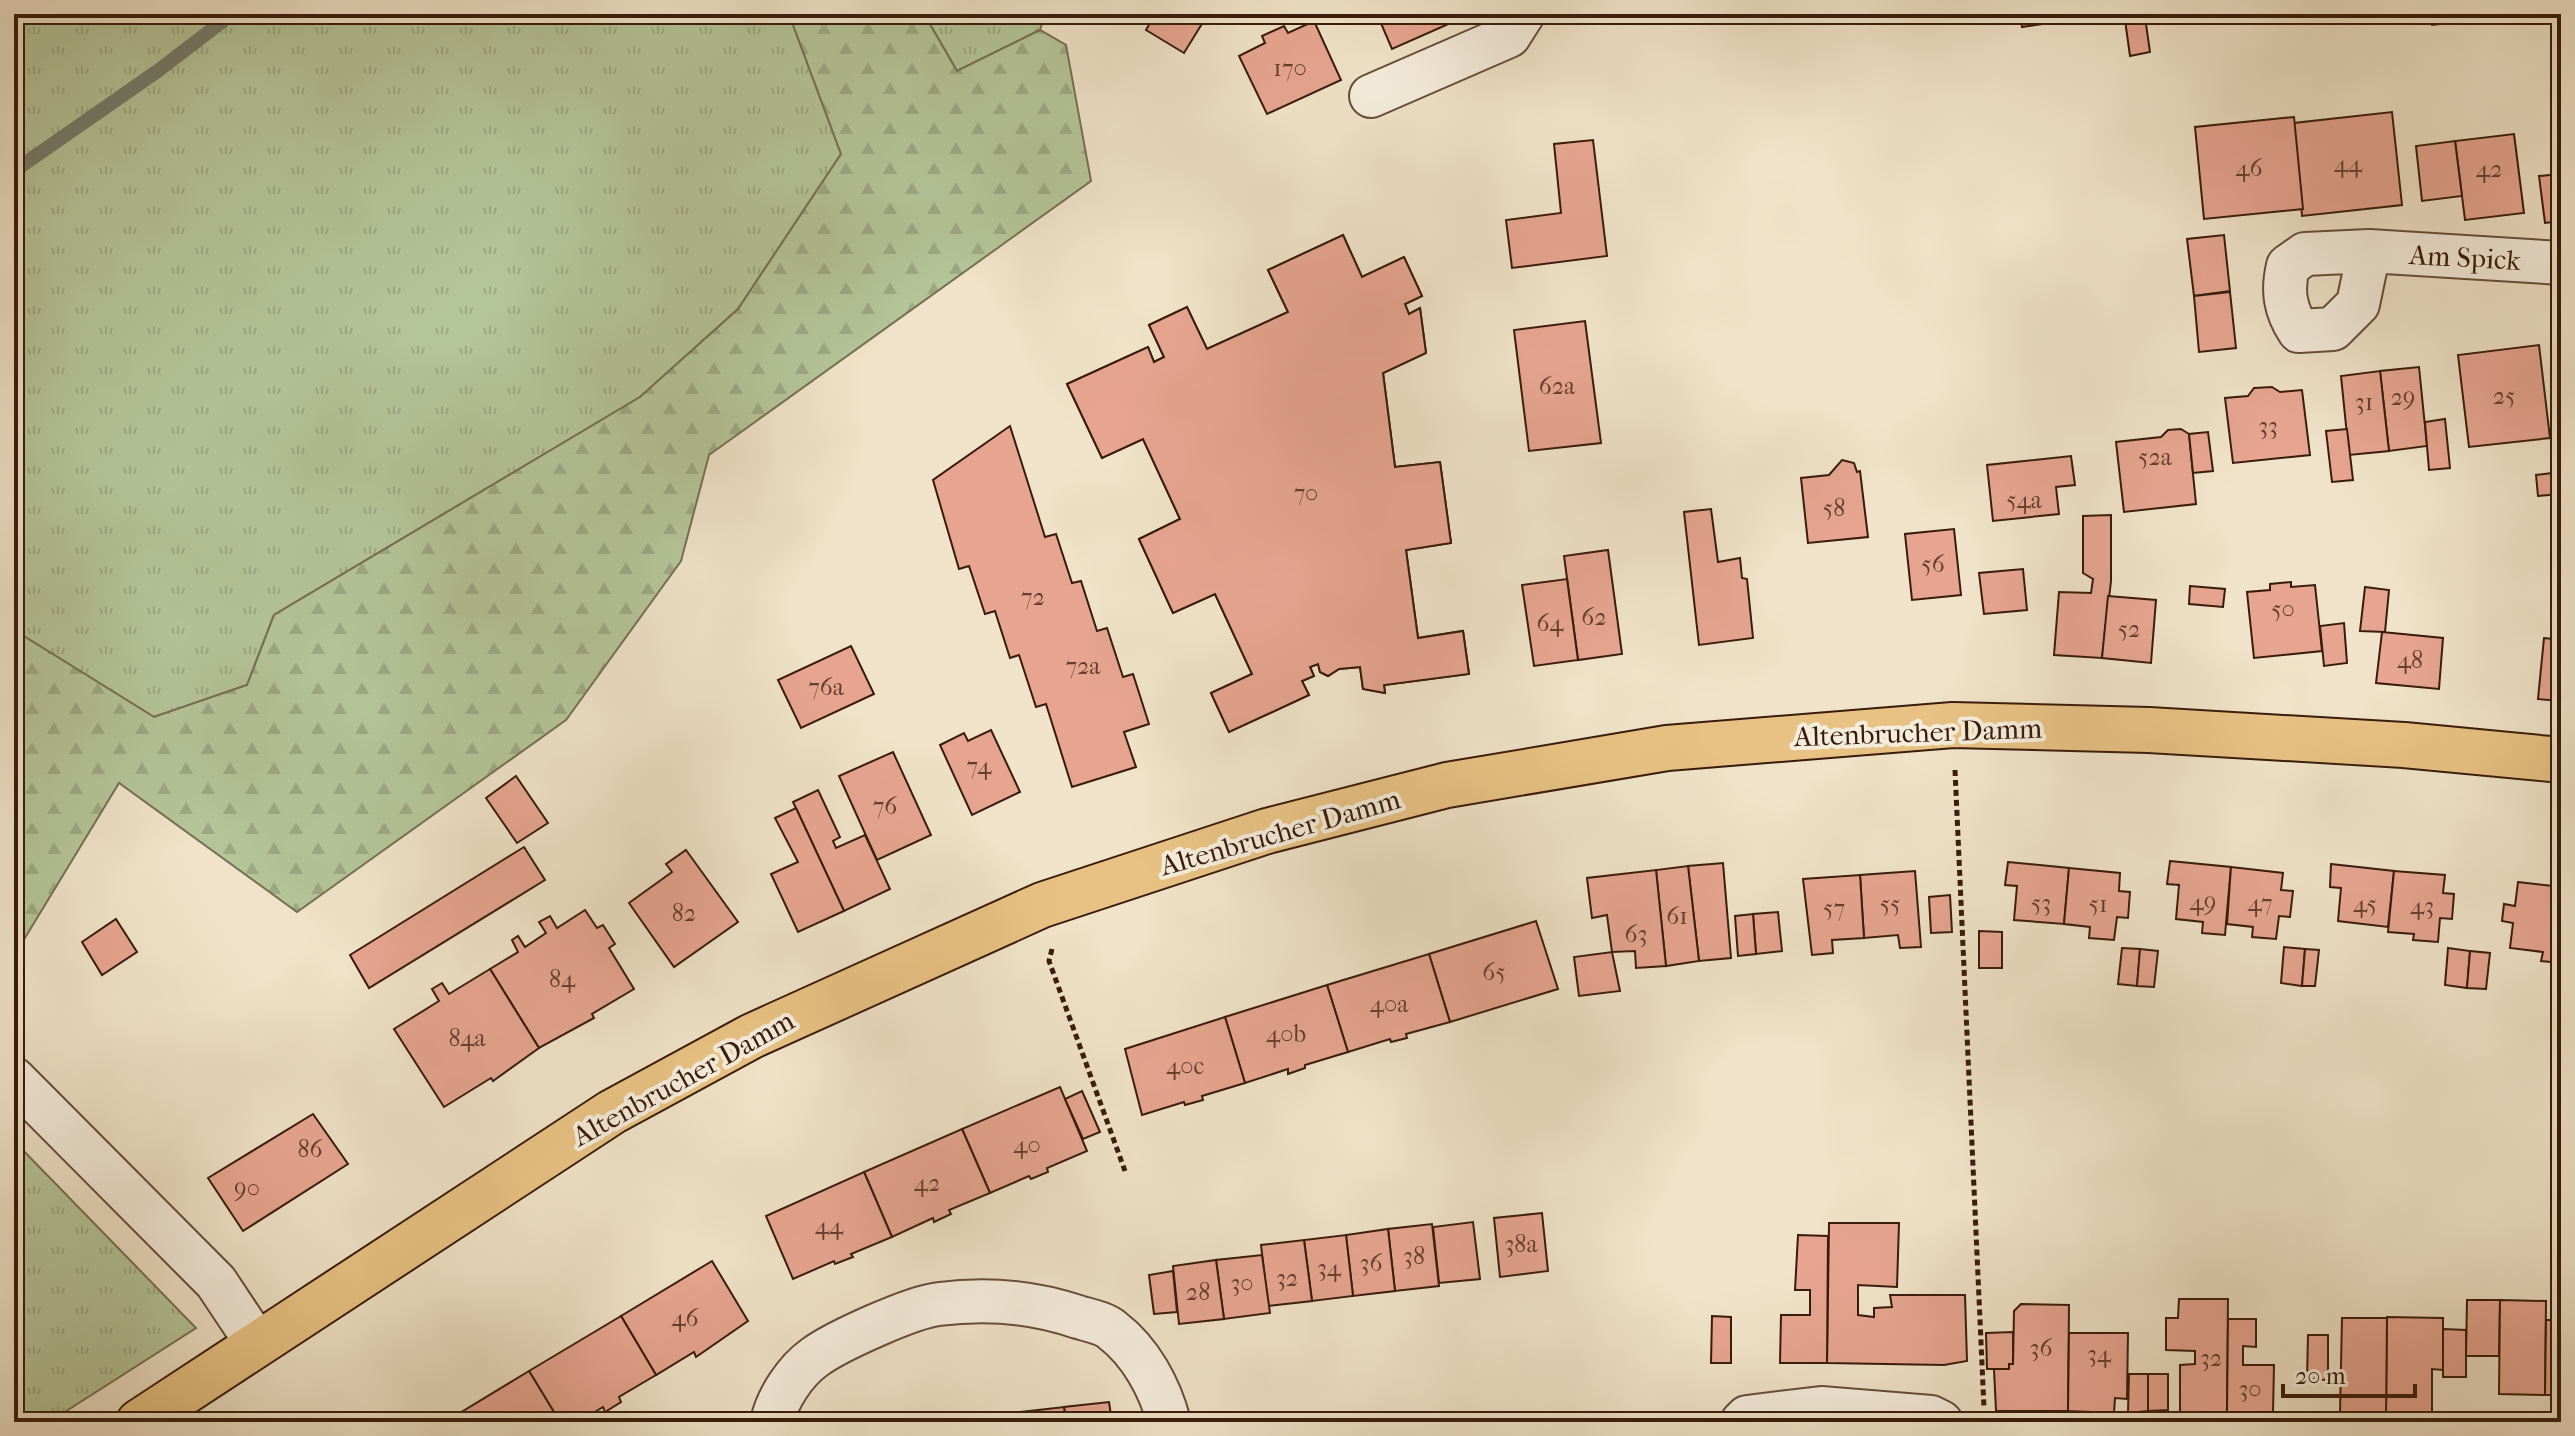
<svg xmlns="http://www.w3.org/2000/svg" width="2575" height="1436" viewBox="0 0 2575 1436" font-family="'IM FELL French Canon',serif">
	<defs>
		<pattern id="grass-tufts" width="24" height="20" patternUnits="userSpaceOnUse" patternTransform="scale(2)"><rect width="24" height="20" fill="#b5c59a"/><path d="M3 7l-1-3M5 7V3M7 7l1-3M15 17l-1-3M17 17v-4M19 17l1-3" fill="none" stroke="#9ca983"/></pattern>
		<pattern id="forest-firs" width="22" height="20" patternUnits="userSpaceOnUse" patternTransform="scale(2)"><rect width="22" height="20" fill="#b5c59a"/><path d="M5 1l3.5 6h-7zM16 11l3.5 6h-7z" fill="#9ca983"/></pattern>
	</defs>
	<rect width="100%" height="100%" fill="#f0e3c9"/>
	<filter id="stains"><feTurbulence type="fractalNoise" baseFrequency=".0025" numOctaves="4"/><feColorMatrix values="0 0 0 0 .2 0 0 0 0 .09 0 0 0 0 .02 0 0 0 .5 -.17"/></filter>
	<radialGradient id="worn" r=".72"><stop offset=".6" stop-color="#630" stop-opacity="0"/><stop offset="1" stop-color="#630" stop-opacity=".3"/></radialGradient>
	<!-- grass -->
	<g fill="url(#grass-tufts)" stroke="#767052" stroke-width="2">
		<polygon points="14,14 789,14 841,154 738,309 640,397 274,615 247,685 154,717 14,630"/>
		<polygon points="924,14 1045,14 1040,30 957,71"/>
		<polygon points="14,1141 196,1328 49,1422 14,1422"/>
	</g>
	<!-- forest -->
	<polygon fill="url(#forest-firs)" stroke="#767052" stroke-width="2" points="789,14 924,14 957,71 1040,30 1066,45 1091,181 709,455 681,561 566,720 297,912 119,783 14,956 14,630 154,717 247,685 274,615 640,397 738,309 841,154"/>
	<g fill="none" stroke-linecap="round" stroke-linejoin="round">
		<!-- stream -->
		<polyline stroke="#747d6d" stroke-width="14" points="14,171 159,70 232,14"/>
	</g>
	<!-- building -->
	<g fill="#e7a591" stroke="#381b0a" stroke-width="2" fill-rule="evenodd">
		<polygon points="1136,14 1208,14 1184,53 1146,30 1150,23"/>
		<polygon points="1377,14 1449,14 1453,22 1392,49"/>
		<polygon points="2020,14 2101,14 2101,16 2022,27"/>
		<polygon points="2430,14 2521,14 2521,15 2432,25"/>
		<polygon points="2145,17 2150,52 2130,56 2125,20"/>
		<polygon points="1314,21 1341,80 1267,114 1239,56 1265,43 1262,36 1284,26 1288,33"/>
		<polygon points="2392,112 2402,205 2302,216 2294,123"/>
		<polygon points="2294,117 2303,209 2204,219 2195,127"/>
		<polygon points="2561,124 2561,190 2554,125"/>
		<polygon points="2514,134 2524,213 2465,220 2455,141"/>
		<polygon points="1593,140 1607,256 1512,268 1506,220 1561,213 1554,144"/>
		<polygon points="2455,141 2462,196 2422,201 2416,146"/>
		<polygon points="2559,174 2561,221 2545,223 2539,176"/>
		<path d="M1343,235L1362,277L1404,257L1422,296L1405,304L1409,314L1420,308L1426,353L1383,373L1395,467L1440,462L1451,543L1406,550L1418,638L1463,631L1469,674L1384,685L1385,693L1363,689L1360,667L1339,669L1328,676L1320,672L1318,664L1310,667L1314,676L1302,681L1309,695L1229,732L1211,693L1252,674L1215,594L1173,613L1139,539L1180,519L1143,439L1102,458L1067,384L1148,347L1154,362L1164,357L1149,325L1187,307L1207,349L1288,312L1268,270ZM1332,410L1352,568L1269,579L1210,453L1253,447L1251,434L1294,429L1291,415Z"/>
		<polygon points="1343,235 1362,277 1404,257 1422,296 1405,304 1409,314 1420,308 1426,353 1383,373 1395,467 1440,462 1451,543 1406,550 1418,638 1463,631 1469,674 1384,685 1385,693 1363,689 1360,667 1339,669 1328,676 1320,672 1318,664 1310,667 1314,676 1302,681 1309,695 1229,732 1211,693 1252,674 1215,594 1173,613 1139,539 1180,519 1143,439 1102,458 1067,384 1148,347 1154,362 1164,357 1149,325 1187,307 1207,349 1288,312 1268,270"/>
		<polygon points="2224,235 2230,291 2194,296 2187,239"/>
		<polygon points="2230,292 2236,348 2199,352 2194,296"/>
		<polygon points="1585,321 1601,443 1529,451 1514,330"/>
		<polygon points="2539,345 2550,438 2469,447 2458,355"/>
		<polygon points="2419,367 2427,446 2389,451 2380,371"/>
		<polygon points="2380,371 2389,451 2349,455 2341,376"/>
		<polygon points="2272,387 2280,392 2302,390 2310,455 2233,463 2225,398 2248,396 2254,388"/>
		<polygon points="2445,419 2450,468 2429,470 2425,422"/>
		<polygon points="1010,426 1045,537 1056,534 1072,583 1081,581 1097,631 1107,628 1123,677 1133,674 1149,724 1124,732 1136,767 1072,787 1046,704 1036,707 1019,655 1010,658 995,611 985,614 969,566 959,569 933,480"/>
		<polygon points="2181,429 2189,434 2196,504 2124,512 2116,442 2161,437 2168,430"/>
		<polygon points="2347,429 2353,480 2332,482 2326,431"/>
		<polygon points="2208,432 2213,471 2193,473 2189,434"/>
		<polygon points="2071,456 2075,485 2056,487 2059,514 1993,521 1987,465"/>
		<polygon points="1842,460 1854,463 1857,472 1860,471 1868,537 1808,543 1801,478 1829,475"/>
		<polygon points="2561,472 2561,494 2538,496 2536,475"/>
		<polygon points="1711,509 1718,562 1740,558 1742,578 1747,579 1753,638 1699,645 1684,512"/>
		<polygon points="2111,515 2111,581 2102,658 2054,655 2059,592 2091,593 2093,579 2083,573 2083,516"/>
		<polygon points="1954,529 1961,595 1912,600 1905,534"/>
		<polygon points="1608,550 1622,654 1578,660 1564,556"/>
		<polygon points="2023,569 2027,610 1984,614 1979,573"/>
		<polygon points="1567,579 1578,660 1534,666 1522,585"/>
		<polygon points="2291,582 2291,587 2315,585 2322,651 2254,658 2247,592 2270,590 2270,584"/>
		<polygon points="2190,586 2225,589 2223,607 2189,604"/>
		<polygon points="2365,587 2389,590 2385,632 2360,631"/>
		<polygon points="2108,596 2156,600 2151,663 2102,658"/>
		<polygon points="2344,623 2347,663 2324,666 2320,626"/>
		<polygon points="2382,632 2443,638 2439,689 2376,683"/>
		<polygon points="2544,638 2561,640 2561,701 2538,699"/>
		<polygon points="851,646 874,694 801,728 778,680"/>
		<polygon points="991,730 1020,792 972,815 940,745 964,733 968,741"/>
		<polygon points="893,752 931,835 877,860 839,776"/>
		<polygon points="516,776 548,823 517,843 486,798"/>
		<polygon points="818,790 840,837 833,841 836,848 865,835 890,889 844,911 793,802"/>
		<polygon points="796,808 844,911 798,932 771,874 798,862 775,818"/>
		<polygon points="524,847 545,880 369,988 350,955"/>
		<polygon points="686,850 738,922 674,967 629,903 672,872 666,864"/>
		<polygon points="2170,861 2231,867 2225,935 2202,933 2203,922 2176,919 2179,885 2167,884"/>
		<polygon points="2008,862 2069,868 2064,924 2014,920 2017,886 2005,885"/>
		<polygon points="1723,863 1731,958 1699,961 1688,866"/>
		<polygon points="2331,864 2394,871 2388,927 2338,921 2341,888 2330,887"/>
		<polygon points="1688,866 1699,961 1666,966 1656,870"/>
		<polygon points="2231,867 2283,873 2281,890 2293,891 2290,917 2279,916 2276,939 2252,937 2253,927 2227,924"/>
		<polygon points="2069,868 2120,873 2119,891 2130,892 2128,918 2117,917 2114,940 2089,938 2090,927 2064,924"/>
		<polygon points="1656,870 1666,966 1636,968 1635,951 1612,952 1607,915 1592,918 1587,878"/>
		<polygon points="1915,871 1921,947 1900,948 1898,935 1864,938 1860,875"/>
		<polygon points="2394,871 2445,875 2443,893 2454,894 2452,919 2440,918 2438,942 2413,940 2414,934 2388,932"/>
		<polygon points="1860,875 1864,938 1832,940 1833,953 1812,955 1803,879"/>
		<polygon points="2518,882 2561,887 2561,963 2541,961 2543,952 2510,948 2513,923 2502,921 2504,904 2515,906"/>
		<polygon points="1950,895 1952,932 1931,933 1929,897"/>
		<polygon points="585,910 597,928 603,925 615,944 609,948 634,989 592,1014 594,1018 539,1048 490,969 518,952 512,940 518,936 525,947 546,933 539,922 550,916 557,928"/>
		<polygon points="1778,912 1782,951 1756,954 1753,914"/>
		<polygon points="1753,914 1756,954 1738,956 1735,916"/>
		<polygon points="116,919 137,952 102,975 82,942"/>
		<polygon points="1536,921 1558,989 1450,1022 1429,954"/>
		<polygon points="1979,931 2002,932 2002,968 1979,968"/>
		<polygon points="2284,947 2305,949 2302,986 2281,983"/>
		<polygon points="2122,948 2140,949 2137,986 2118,984"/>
		<polygon points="2448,948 2470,951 2467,988 2445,985"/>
		<polygon points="2140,949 2158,951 2154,987 2137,986"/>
		<polygon points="2305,949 2319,950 2315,986 2302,986"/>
		<polygon points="2470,951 2490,953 2486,989 2467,988"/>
		<polygon points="1612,952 1620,991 1579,996 1574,957"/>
		<polygon points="1429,954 1450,1022 1406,1034 1407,1038 1391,1042 1390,1039 1348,1052 1327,985"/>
		<polygon points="490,969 539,1048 493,1081 491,1078 444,1107 394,1029 439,1001 432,989 442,983 449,994"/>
		<polygon points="1327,985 1348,1052 1305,1065 1305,1068 1288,1074 1288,1069 1245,1083 1225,1017"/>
		<polygon points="1225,1017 1245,1083 1202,1096 1203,1100 1185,1105 1184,1102 1142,1115 1125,1049"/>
		<polygon points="1060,1087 1087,1151 1047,1168 1048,1172 1031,1179 1029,1176 990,1193 962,1129"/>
		<polygon points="1082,1091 1100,1132 1083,1139 1065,1099"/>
		<polygon points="313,1114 348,1164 243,1231 208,1178"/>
		<polygon points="962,1129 990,1193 949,1210 951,1214 934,1222 933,1218 892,1237 864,1172"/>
		<polygon points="864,1172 892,1237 851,1254 853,1257 835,1264 834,1261 793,1279 766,1216"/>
		<polygon points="1542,1213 1548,1271 1500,1277 1494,1218"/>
		<polygon points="1473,1222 1480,1279 1439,1283 1433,1227"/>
		<polygon points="1829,1223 1899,1223 1897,1287 1858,1285 1858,1315 1874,1317 1874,1308 1892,1307 1890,1295 1965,1295 1967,1361 1944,1365 1827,1363"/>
		<polygon points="1432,1224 1439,1286 1395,1291 1388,1229"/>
		<polygon points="1388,1229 1395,1291 1353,1296 1346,1235"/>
		<polygon points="1346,1235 1353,1296 1312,1301 1304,1240"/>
		<polygon points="1798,1235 1828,1236 1827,1363 1780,1363 1781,1315 1810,1315 1810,1290 1795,1290"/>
		<polygon points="1304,1240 1312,1301 1268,1306 1261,1245"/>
		<polygon points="1262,1255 1270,1313 1224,1319 1216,1260"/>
		<polygon points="1216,1260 1224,1319 1179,1324 1173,1266"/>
		<polygon points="712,1261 748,1321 696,1357 694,1352 656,1375 621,1316"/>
		<polygon points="1173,1271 1177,1312 1154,1314 1149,1275"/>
		<polygon points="2179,1299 2228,1299 2227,1412 2180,1413 2180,1365 2195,1364 2195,1351 2166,1350 2166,1318 2178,1318"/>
		<polygon points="2467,1300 2500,1300 2499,1356 2466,1356"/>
		<polygon points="2500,1300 2546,1301 2545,1395 2499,1394"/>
		<polygon points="2021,1304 2069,1305 2068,1411 1996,1411 1994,1369 2009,1369 2009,1364 2013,1364 2014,1311"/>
		<polygon points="621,1316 656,1375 619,1397 621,1402 605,1412 603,1407 579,1422 560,1422 529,1371"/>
		<polygon points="1712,1316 1731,1317 1731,1363 1711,1363"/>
		<polygon points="2387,1317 2443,1318 2443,1370 2432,1369 2432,1413 2386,1413"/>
		<polygon points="2342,1318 2387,1318 2386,1413 2340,1413"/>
		<polygon points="2228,1319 2256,1319 2256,1347 2243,1346 2243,1365 2274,1365 2273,1413 2227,1412"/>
		<polygon points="2546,1320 2561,1320 2561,1395 2545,1395"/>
		<polygon points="2443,1329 2466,1330 2466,1377 2443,1377"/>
		<polygon points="2013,1332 2013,1364 2009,1364 2009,1369 1987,1369 1986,1333"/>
		<polygon points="2069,1333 2128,1333 2127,1399 2115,1398 2114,1413 2068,1411"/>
		<polygon points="2308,1335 2328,1335 2328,1380 2307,1379"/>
		<polygon points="529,1371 560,1422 445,1422"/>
		<polygon points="2129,1374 2148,1374 2148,1411 2128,1413"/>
		<polygon points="2148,1374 2168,1374 2168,1410 2148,1411"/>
		<polygon points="1109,1402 1112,1422 1066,1422 1064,1407"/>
		<polygon points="1064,1407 1066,1422 1022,1422 1021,1412"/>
		<polygon points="1021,1412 1022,1422 977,1422 977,1418"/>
		<polygon points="1607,1418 1664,1419 1664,1422 1607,1422"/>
	</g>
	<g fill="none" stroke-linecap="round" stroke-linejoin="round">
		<defs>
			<g id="minor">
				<polyline points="1371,96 1509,36 1523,14"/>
				<path d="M2369,251L2358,304L2333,329L2299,331C2285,310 2282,291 2288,266L2305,254L2369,251L2561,263"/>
				<polyline points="14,1079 216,1282 256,1342"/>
				<path d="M772,1422C777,1399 795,1371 815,1357C837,1341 912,1307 939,1304C985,1298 1034,1302 1078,1317C1088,1320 1104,1323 1112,1330C1141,1352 1160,1388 1169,1422"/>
				<polyline points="1742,1422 1747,1417 1821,1408 1931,1417 1941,1422"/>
			</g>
			<polyline id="major" points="139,1422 612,1112 752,1036 1042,905 1267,831 1447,785 1667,748 1953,725 2149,730 2404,745 2561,760"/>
		</defs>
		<!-- minor casing -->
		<use href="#minor" stroke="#664d3a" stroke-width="46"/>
		<!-- major casing -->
		<use href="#major" stroke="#381b0a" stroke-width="48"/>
		<!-- path -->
		<g stroke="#381b0a" stroke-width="5" stroke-dasharray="6 4" stroke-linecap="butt">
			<polyline points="1955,770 1984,1408"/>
			<polyline points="1052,949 1049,961 1125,1171"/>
		</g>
		<!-- minor -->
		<use href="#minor" stroke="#f5eddc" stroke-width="42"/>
		<!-- major -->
		<use href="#major" stroke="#e8c284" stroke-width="44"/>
	</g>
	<g text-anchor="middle" stroke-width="8" stroke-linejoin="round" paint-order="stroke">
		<!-- number labels -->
		<g font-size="24" fill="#643e2c">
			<text x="1290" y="76">170</text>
			<text x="2348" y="172">44</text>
			<text x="2249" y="176">46</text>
			<text x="2489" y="177">42</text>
			<text x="1557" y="394">62a</text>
			<text x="2504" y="404">25</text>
			<text x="2403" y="405">29</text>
			<text x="2364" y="410">31</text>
			<text x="2268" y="434">33</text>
			<text x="2155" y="465">52a</text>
			<text x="1306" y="501">70</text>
			<text x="2024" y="508">54a</text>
			<text x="1834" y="516">58</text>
			<text x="1933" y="572">56</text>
			<text x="1033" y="605">72</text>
			<text x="2283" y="617">50</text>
			<text x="1594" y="625">62</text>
			<text x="1550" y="631">64</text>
			<text x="2129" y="637">52</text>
			<text x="2410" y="668">48</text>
			<text x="1083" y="674">72a</text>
			<text x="826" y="695">76a</text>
			<text x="979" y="774">74</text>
			<text x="885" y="814">76</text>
			<text x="2203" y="910">49</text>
			<text x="2041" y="911">53</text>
			<text x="2260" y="911">47</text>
			<text x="1890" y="912">55</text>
			<text x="2098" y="912">51</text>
			<text x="2365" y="912">45</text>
			<text x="2422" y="914">43</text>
			<text x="1834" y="916">57</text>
			<text x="684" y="921">82</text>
			<text x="1677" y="924">61</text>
			<text x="1636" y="942">63</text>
			<text x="1494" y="980">65</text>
			<text x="562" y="987">84</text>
			<text x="1389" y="1012">40a</text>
			<text x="1286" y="1042">40b</text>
			<text x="467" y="1046">84a</text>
			<text x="1185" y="1074">40c</text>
			<text x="1027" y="1153">40</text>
			<text x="310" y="1157">86</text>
			<text x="927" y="1191">42</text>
			<text x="247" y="1196">90</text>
			<text x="829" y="1234">44</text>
			<text x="1521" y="1252">38a</text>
			<text x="1414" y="1264">38</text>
			<text x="1371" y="1271">36</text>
			<text x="1329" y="1276">34</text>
			<text x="1287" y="1286">32</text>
			<text x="1242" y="1291">30</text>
			<text x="1198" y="1300">28</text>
			<text x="685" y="1326">46</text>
			<text x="2041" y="1356">36</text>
			<text x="2099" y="1362">34</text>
			<text x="2211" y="1366">32</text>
			<text x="2250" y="1397">30</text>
		</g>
		<!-- street labels -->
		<g font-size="28" fill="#381b0a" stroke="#f5eddc">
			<text transform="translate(2465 257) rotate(3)" y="10">Am Spick</text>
			<text transform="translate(1918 732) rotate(-2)" y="10">Altenbrucher Damm</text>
			<text transform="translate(1280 832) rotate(-16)" y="10">Altenbrucher Damm</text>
			<text transform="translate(683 1078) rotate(-29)" y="10">Altenbrucher Damm</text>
		</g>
	</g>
	<!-- margin -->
	<rect width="2575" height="1436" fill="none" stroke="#f0e3c9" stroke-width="48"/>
	<rect x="16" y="16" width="2543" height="1404" fill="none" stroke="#381b0a" stroke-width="4"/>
	<rect x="24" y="24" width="2527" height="1388" fill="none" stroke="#381b0a" stroke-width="2"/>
	<!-- scale -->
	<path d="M2283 1384v12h132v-12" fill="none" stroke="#381b0a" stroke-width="4"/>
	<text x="2295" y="1384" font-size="24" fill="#381b0a" stroke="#f5eddc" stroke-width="6" paint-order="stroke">20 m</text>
	<rect width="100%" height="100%" filter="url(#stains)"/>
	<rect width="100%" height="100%" fill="url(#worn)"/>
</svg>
